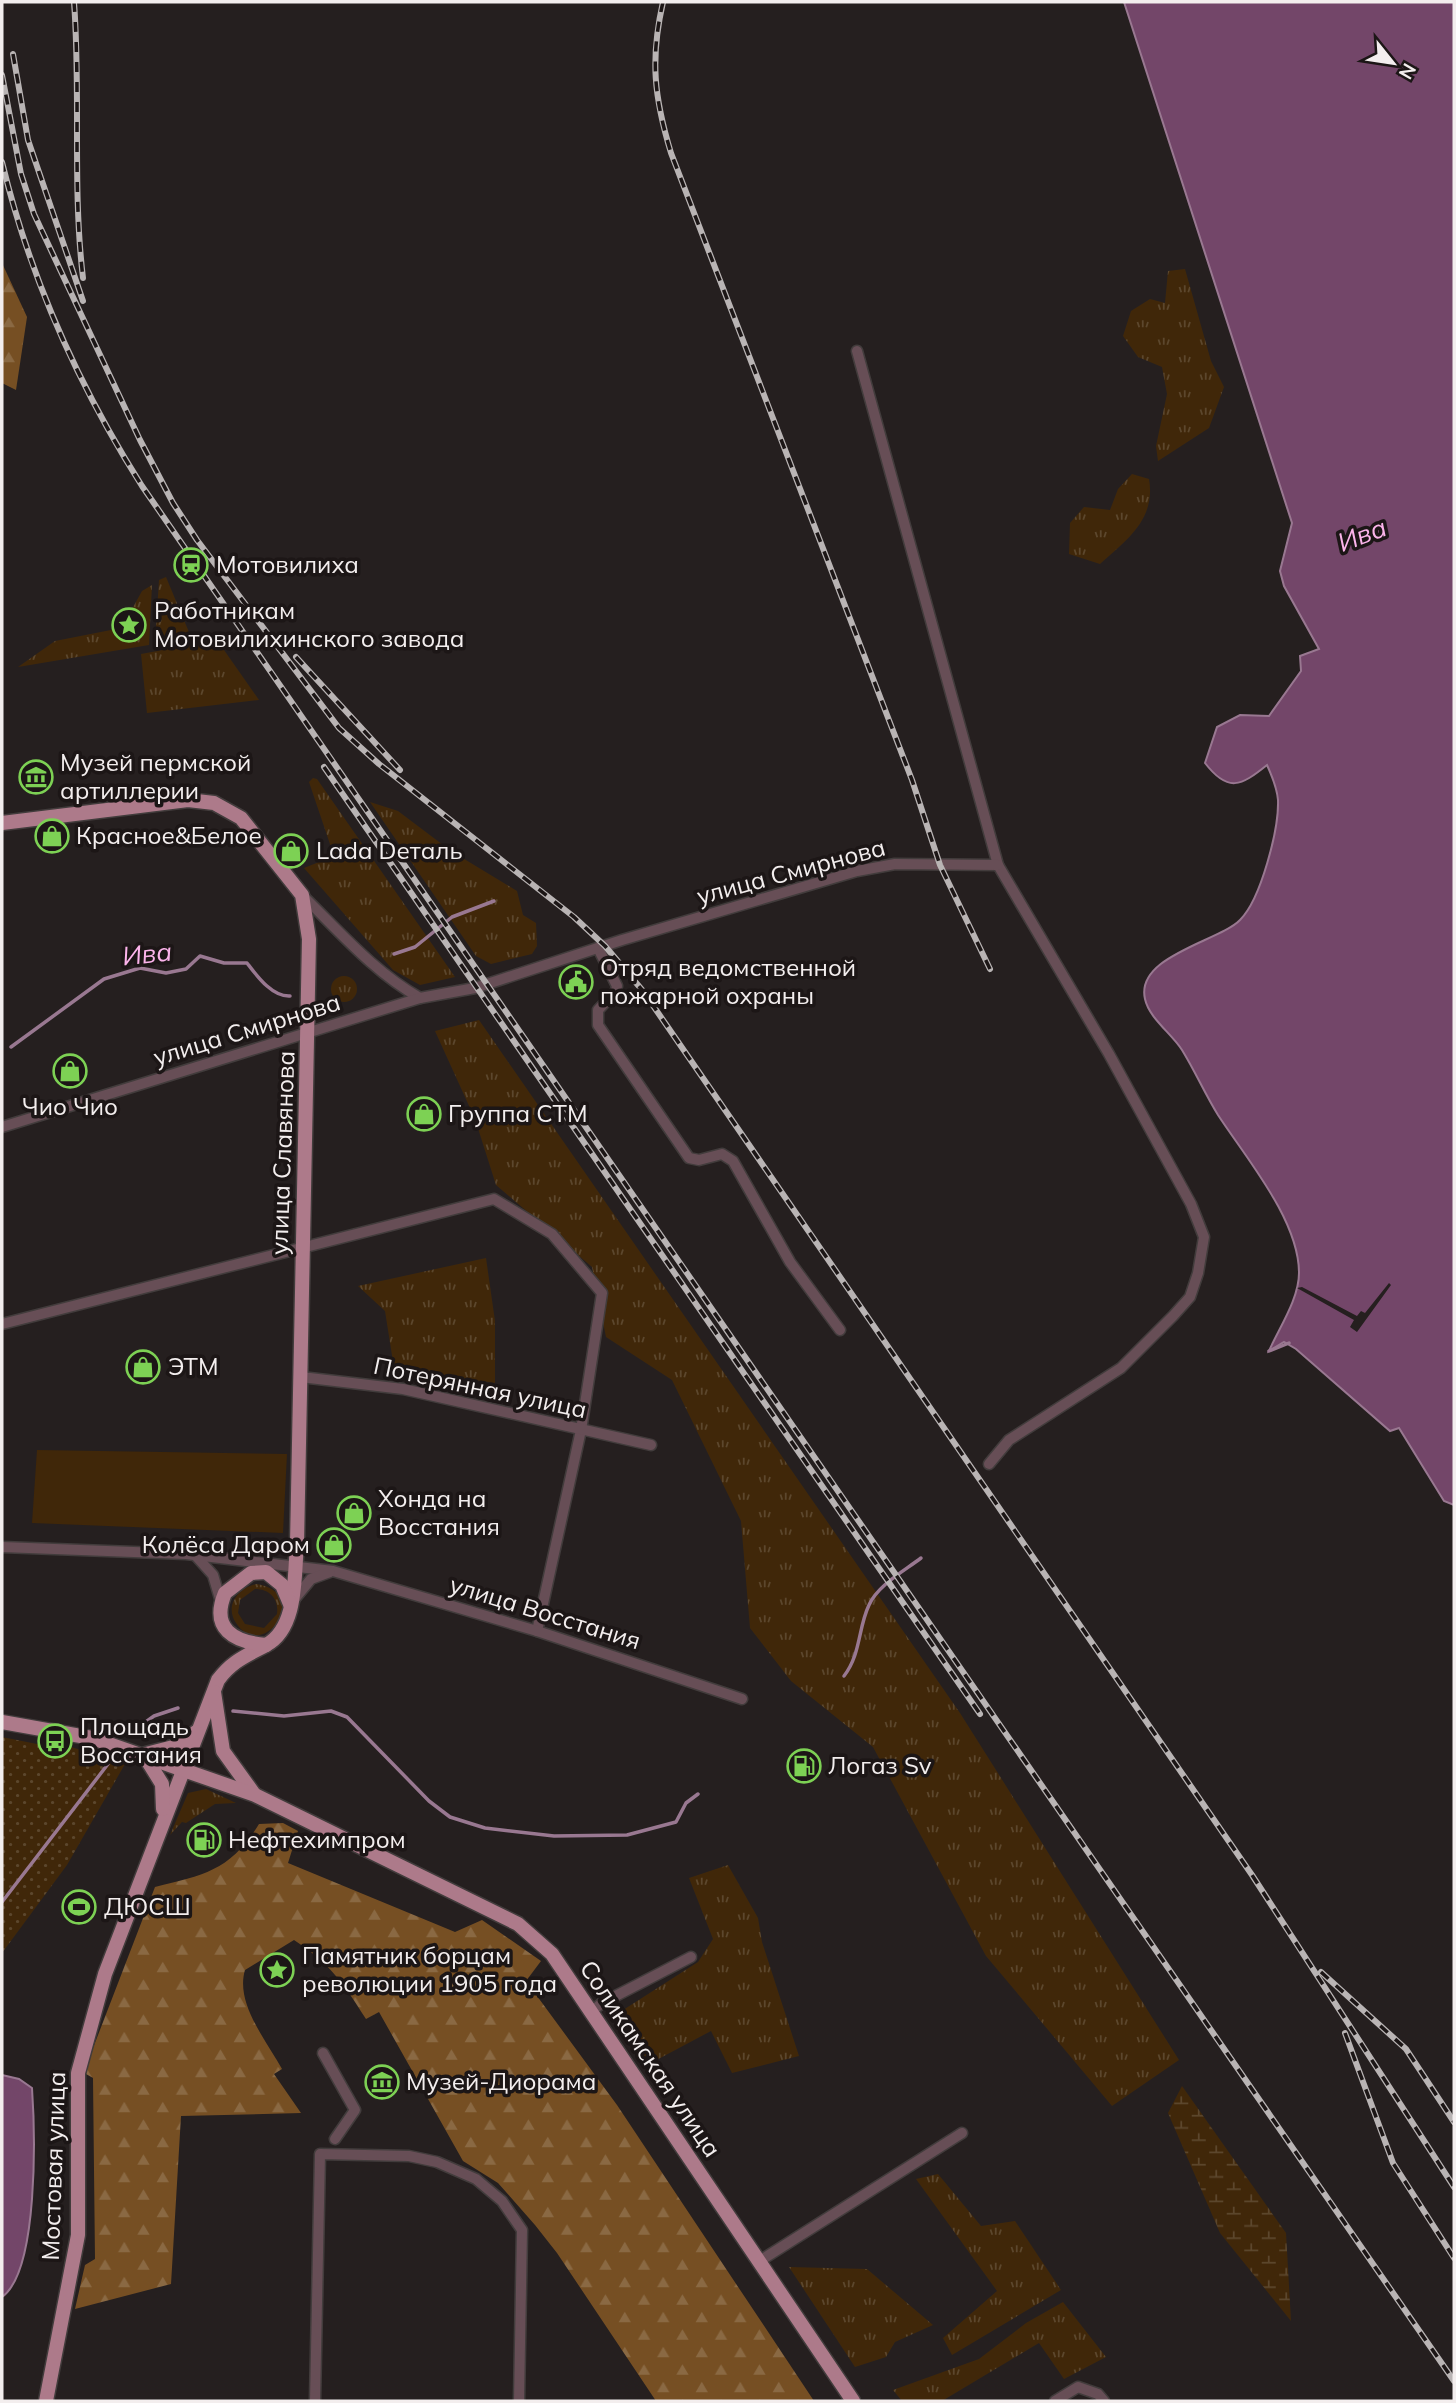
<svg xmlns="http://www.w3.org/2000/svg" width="1456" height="2403" viewBox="0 0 1456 2403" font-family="Mulish,sans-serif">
	<defs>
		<pattern id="grass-tufts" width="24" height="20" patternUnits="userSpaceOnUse" patternTransform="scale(1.75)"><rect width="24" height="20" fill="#402709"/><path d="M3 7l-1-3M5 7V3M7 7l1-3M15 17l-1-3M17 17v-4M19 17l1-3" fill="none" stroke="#5c472d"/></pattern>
		<pattern id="forest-firs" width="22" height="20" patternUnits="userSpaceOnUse" patternTransform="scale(1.75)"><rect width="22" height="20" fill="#764f23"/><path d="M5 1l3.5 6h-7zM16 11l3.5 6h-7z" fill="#8a6943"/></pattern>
		<pattern id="wetland-marsh" width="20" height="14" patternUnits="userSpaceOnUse" patternTransform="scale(1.75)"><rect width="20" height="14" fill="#402709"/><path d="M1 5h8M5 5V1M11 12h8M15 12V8" fill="none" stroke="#5c472d"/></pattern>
		<pattern id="park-dots" width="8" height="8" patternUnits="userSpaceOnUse" patternTransform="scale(1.75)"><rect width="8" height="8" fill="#402709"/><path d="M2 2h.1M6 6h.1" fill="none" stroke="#5c472d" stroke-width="1.8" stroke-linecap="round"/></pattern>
	</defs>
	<rect width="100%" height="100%" fill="#251f1f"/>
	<!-- grass -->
	<g fill="url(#grass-tufts)" fill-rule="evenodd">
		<polygon points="1185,269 1211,361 1224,387 1209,428 1158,461 1156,446 1167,394 1162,367 1138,357 1123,336 1131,311 1150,299 1165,303 1168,271"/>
		<path d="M1132,474L1149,479C1156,519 1127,540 1100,564L1069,554L1070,523L1084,507L1110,510L1118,489Z"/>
		<polygon points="166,577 191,637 159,643 155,643 159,580"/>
		<polygon points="152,585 149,645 18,667 55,641 111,630 126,620 142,591"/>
		<polygon points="217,640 259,700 147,713 141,654"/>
		<polygon points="313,778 317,779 455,977 420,985 393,970 304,868 334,856 309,782"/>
		<polygon points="370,802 398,811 451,851 517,891 523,915 536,923 537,946 532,954 491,964 476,956"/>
		<circle cx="344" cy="989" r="13"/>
		<polygon points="479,1020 960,1713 1179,2060 1112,2106 986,1956 873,1747 791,1681 750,1628 741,1521 672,1380 606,1337 592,1267 496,1185 475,1119 435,1031"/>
		<polygon points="486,1258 495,1321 495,1383 394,1368 385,1311 358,1286"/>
		<path d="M257,1584C313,1594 262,1663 236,1623C224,1605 239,1587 257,1584ZM255,1589C270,1589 279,1599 277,1614L264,1628L245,1624L238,1613L240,1600Z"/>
		<polygon points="206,1789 236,1803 215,1804 186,1823 182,1822 170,1835 188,1793"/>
		<polygon points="728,1865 758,1918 762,1942 799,2056 732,2073 711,2031 649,2064 620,2012 698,1962 713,1939 689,1878"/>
		<polygon points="938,2174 981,2226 1015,2221 1061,2290 952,2355 943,2338 997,2291 916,2179"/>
		<polygon points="789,2267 867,2269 933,2325 895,2342 886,2357 855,2367"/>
		<polygon points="1063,2302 1106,2357 1064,2379 1039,2343 942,2401 902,2401 893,2390 979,2359 1026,2323"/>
	</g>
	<!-- forest -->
	<g fill="url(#forest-firs)">
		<polygon points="2,263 27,317 16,390 2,383"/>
		<path d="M283,1823L298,1831L288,1863L455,1932L482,1920L541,1961L526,1981L617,2105L814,2401H656L557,2253L535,2225L498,2183L463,2161L379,2012L366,2019C342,1981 331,1965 294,1940L245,1970C235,2003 266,2040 282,2069L274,2074L301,2113L181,2116L171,2284L75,2309L85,2265L95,2259L93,2078L86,2074L88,2061L155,1887C205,1875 231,1870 259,1824Z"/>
	</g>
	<!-- wetland -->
	<polygon fill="url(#wetland-marsh)" points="1182,2086 1286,2233 1291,2321 1220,2233 1168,2113"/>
	<!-- park -->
	<polygon fill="url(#park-dots)" points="2,1737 62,1749 65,1745 125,1764 67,1865 2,1953"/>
	<!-- garden -->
	<polygon fill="#402709" points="37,1450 287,1454 283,1533 32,1523"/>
	<!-- water -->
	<g fill="#734669" stroke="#997891" stroke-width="2">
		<path d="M1124,2H1454V1505L1444,1501L1399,1428L1390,1431L1296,1349L1284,1342L1269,1351C1279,1328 1299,1299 1299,1273C1299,1220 1246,1158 1218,1115C1205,1094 1195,1071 1182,1050C1172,1034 1149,1018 1145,999C1135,956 1220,941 1240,920C1261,899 1279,829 1278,800C1277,788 1272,776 1267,765C1241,786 1228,793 1205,763L1217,727L1240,715L1269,716L1301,671L1300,656L1319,649L1284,586L1280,571L1292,523Z"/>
		<path d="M2,2075L19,2079L32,2088C35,2131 39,2271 2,2297Z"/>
	</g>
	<!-- pier -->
	<polygon fill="#251f1f" points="1389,1283 1391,1285 1357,1332 1350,1327 1354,1320 1297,1288 1302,1287 1357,1316 1361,1311 1365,1313"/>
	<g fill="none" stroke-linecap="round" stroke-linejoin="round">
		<!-- stream -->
		<g stroke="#997891" stroke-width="3.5">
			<polyline points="394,954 415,947 452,917 494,901"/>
			<path d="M11,1047L104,979L140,968L166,973L186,969L200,956L224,963H247C257,976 272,997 290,996"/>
			<polyline points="1269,1351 1289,1343"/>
			<path d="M844,1676C861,1654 858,1628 869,1605C878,1585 904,1571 921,1558"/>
			<polyline points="233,1711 284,1716 331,1711 347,1717 429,1801 450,1817 485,1828 554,1836 627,1835 676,1822 686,1803 698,1794"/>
			<polyline points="136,1729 154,1716 178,1708"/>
			<polyline points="2,1902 108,1764"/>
		</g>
		<defs>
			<g id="minor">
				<polyline points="857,351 998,865 1109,1054 1191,1204 1204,1237 1198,1273 1190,1297 1173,1316 1121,1368 1009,1440 989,1464"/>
				<path d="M302,895C340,932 374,972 420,998"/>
				<polyline points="598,948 617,986 616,991 598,1010 598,1025 689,1158 699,1160 722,1154 733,1161 790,1262 840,1330"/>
				<polyline points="2,1127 420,998 475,988 622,940 857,871 895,864 998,865"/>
				<polyline points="2,1324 494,1199 552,1234 602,1293 581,1430 537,1631"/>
				<polyline points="301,1377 403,1389 651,1445"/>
				<polyline points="2,1547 186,1554 333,1571 537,1631 742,1699"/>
				<polyline points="196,1556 213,1575 221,1602"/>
				<polyline points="292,1602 311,1579 330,1572"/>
				<polyline points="591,2012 602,2003 691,1957"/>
				<polyline points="323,2053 355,2110 335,2139"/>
				<polyline points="758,2262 962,2133"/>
				<polyline points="315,2401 320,2154 409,2156 437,2162 476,2179 502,2201 522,2230 519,2401"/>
				<polyline points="1055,2401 1078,2387 1098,2394 1104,2401"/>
			</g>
			<g id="major">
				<path d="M2,823L188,800L214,803L241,818L302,895L309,939L297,1544C294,1575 298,1628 266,1645C246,1656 232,1661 218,1680L105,1974L78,2073V2235L46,2401"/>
				<path d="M266,1645C234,1642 210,1629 225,1593L251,1573L266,1572L282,1585L290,1604"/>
				<polyline points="214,1692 223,1751 254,1794"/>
				<polyline points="2,1722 92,1738 255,1795 518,1924 552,1954 853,2401"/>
				<polyline points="146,1754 181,1745 196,1732"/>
				<polyline points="144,1755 162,1784 163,1809"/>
			</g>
		</defs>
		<!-- minor casing -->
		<use href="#minor" stroke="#423c3c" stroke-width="13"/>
		<!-- major casing -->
		<use href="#major" stroke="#423c3c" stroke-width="17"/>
		<!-- minor -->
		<use href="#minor" stroke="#674e56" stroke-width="10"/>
		<!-- major -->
		<use href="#major" stroke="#ad7a8a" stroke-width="14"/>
		<defs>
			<g id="rail">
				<path d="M74,2C81,94 72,186 83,278"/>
				<path d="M663,2C650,59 654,97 671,153L912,780L940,865L990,969"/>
				<polyline points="13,54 28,140 83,301"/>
				<polyline points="2,75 21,174 34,214 140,440 173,503 197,540 339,728 379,764 574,917 605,946 643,991 1252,1875 1454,2187"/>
				<path d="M2,162C30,278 78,385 142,486L1454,2381"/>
				<polyline points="296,657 400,770"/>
				<polyline points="324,767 980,1714"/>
				<polyline points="1321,1972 1406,2049 1454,2122"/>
				<polyline points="1345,2033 1393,2163 1454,2258"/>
			</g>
		</defs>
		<!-- rail casing -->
		<use href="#rail" stroke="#b9b4b4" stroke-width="6"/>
		<!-- rail -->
		<use href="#rail" stroke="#1c1616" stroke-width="3.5" stroke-dasharray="10" stroke-linecap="butt"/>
	</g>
	<!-- icons -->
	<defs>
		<symbol id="station-ring" viewBox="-11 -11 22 22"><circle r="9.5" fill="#1c1616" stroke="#7dd154" stroke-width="1.5"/><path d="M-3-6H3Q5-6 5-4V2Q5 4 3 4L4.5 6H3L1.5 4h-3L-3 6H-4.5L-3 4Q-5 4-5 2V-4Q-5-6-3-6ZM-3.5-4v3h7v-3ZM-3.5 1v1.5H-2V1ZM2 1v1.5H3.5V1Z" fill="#7dd154"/></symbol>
		<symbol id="sight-ring" viewBox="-11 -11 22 22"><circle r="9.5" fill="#1c1616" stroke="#7dd154" stroke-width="1.5"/><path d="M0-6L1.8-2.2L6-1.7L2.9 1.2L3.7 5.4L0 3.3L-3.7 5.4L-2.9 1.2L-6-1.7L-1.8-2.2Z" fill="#7dd154"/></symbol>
		<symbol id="museum-ring" viewBox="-11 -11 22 22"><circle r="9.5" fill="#1c1616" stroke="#7dd154" stroke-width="1.5"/><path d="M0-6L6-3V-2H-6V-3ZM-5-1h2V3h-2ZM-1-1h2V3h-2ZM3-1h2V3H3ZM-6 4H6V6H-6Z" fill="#7dd154"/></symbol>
		<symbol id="shop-ring" viewBox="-11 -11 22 22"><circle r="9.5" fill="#1c1616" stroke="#7dd154" stroke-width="1.5"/><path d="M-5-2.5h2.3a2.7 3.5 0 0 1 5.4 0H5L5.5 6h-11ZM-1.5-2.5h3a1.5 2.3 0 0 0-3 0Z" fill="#7dd154"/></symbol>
		<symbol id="civic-ring" viewBox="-11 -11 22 22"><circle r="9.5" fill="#1c1616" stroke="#7dd154" stroke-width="1.5"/><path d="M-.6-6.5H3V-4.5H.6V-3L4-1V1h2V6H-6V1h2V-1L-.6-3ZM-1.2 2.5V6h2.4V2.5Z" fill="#7dd154"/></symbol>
		<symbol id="bus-ring" viewBox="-11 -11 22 22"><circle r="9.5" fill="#1c1616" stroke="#7dd154" stroke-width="1.5"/><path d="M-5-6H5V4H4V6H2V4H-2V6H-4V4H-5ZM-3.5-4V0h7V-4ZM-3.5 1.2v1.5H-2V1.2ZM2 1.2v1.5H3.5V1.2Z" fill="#7dd154"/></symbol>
		<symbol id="fuel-ring" viewBox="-11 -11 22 22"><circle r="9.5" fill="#1c1616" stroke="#7dd154" stroke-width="1.5"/><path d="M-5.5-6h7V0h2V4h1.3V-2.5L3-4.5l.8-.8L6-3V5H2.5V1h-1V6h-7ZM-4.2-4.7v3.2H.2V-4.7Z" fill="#7dd154"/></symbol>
		<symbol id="stadium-ring" viewBox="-11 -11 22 22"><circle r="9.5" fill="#1c1616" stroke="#7dd154" stroke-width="1.5"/><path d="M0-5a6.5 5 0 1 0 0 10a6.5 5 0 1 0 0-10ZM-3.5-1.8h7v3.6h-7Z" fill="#7dd154"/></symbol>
	</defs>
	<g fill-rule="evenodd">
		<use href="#station-ring" x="172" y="546" width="38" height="38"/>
		<use href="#sight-ring" x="110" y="606" width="38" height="38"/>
		<use href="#museum-ring" x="17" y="758" width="38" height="38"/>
		<use href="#shop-ring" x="33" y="817" width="38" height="38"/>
		<use href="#shop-ring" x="272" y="832" width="38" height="38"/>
		<use href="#civic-ring" x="557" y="963" width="38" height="38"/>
		<use href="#shop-ring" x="51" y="1052" width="38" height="38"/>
		<use href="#shop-ring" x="405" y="1095" width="38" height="38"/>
		<use href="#shop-ring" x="124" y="1348" width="38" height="38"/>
		<use href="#shop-ring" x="335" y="1494" width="38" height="38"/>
		<use href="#shop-ring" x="315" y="1526" width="38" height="38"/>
		<use href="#bus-ring" x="36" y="1722" width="38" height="38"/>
		<use href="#fuel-ring" x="785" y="1747" width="38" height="38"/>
		<use href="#fuel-ring" x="185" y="1821" width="38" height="38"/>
		<use href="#stadium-ring" x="60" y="1888" width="38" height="38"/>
		<use href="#sight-ring" x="258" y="1951" width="38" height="38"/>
		<use href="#museum-ring" x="363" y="2063" width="38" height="38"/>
	</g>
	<g text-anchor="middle" stroke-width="7" stroke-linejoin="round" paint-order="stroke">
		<!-- poi labels -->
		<g font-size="24" fill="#f3eeee" stroke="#1c1616" text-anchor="start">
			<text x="216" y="573">Мотовилиха</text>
			<text x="154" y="619">Работникам<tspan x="154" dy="28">Мотовилихинского завода</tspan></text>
			<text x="60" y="771">Музей пермской<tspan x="60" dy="28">артиллерии</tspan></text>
			<text x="76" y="844">Красное&amp;Белое</text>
			<text x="316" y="859">Lada Dеталь</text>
			<text x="600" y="976">Отряд ведомственной<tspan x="600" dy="28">пожарной охраны</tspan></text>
			<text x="70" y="1115" text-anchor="middle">Чио Чио</text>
			<text x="448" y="1122">Группа СТМ</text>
			<text x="168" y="1375">ЭТМ</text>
			<text x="378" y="1507">Хонда на<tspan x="378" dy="28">Восстания</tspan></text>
			<text x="310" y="1553" text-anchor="end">Колёса Даром</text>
			<text x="80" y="1735">Площадь<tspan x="80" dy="28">Восстания</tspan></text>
			<text x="828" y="1774">Логаз Sv</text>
			<text x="228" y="1848">Нефтехимпром</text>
			<text x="104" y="1915">ДЮСШ</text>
			<text x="302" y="1964">Памятник борцам<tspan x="302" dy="28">революции 1905 года</tspan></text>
			<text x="406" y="2090">Музей-Диорама</text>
		</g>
		<!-- street labels -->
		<g font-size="24" fill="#f3eeee" stroke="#1c1616">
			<text transform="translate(791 872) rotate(-15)" y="8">улица Смирнова</text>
			<text transform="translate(247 1030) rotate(-17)" y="8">улица Смирнова</text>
			<text transform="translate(283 1153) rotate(-88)" y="8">улица Славянова</text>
			<text transform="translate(480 1388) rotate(12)" y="8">Потерянная улица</text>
			<text transform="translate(545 1613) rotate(17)" y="8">улица Восстания</text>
			<text transform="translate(650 2059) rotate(56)" y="8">Соликамская улица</text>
			<text transform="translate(54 2166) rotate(-88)" y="8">Мостовая улица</text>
		</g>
		<!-- water labels -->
		<g font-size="26" font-style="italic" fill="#fcb4eb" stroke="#1c1616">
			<text transform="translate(1362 535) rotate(-21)" y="9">Ива</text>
			<text transform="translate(147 954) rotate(-6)" y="9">Ива</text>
		</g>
	</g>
	<!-- border -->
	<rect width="1456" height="2403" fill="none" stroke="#f3eeee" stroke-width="7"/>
	<!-- north arrow -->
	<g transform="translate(1393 63) rotate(120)" stroke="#1c1616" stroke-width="5" paint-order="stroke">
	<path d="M0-5L12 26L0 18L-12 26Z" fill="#f3eeee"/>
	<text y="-10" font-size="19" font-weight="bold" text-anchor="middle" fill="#f3eeee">N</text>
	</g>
</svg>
